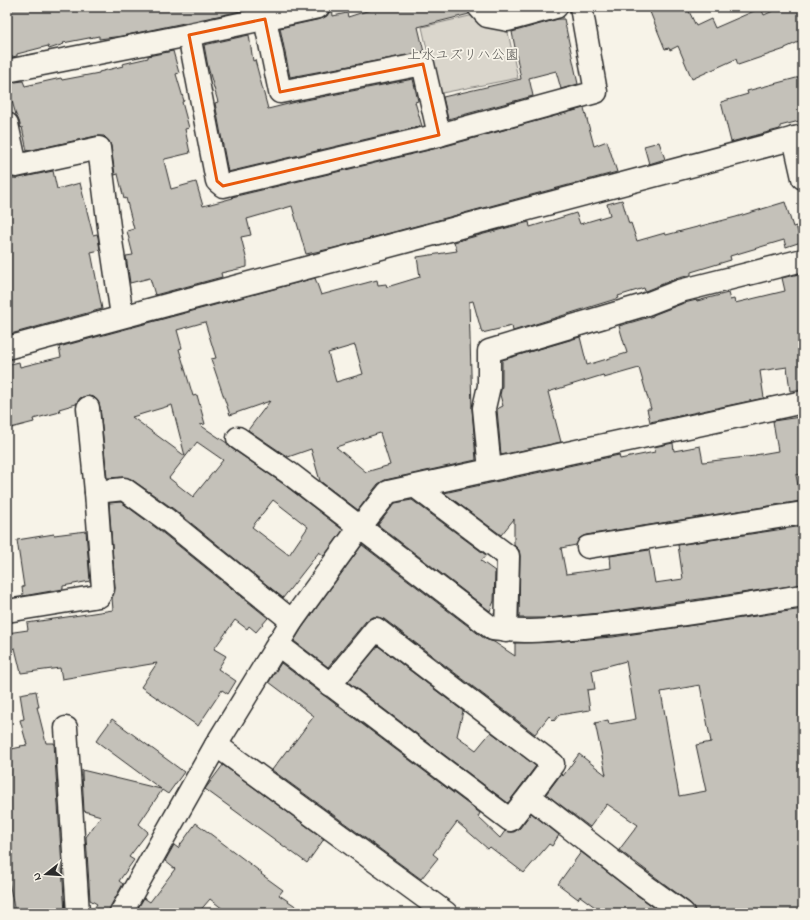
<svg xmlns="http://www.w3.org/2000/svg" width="810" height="920" viewBox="0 0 810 920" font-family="'Indie Flower','Klee One',sans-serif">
	<rect width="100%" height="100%" fill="#f7f3e8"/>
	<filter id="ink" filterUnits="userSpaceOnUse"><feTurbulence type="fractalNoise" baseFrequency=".025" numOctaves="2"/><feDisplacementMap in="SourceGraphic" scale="8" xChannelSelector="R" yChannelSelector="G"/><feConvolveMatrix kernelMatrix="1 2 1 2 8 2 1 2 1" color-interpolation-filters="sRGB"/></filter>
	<g filter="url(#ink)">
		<!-- green -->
		<path fill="#dad6cc" stroke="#82807c" d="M474,15C483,29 491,30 507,28L518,78L437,94L422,27Z"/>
		<!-- building -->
		<g fill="#c4c1b9" stroke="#2b2b2b" fill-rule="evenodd">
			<polygon points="7,7 245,7 246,10 122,36 99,39 99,36 63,43 64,44 49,49 48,46 17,54 17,56 7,58"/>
			<polygon points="330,7 332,7 333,16 347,13 348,17 379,7 467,7 469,14 418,27 424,52 290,77 280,28 321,19 327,16 330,11"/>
			<polygon points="648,7 687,7 696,26 711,19 715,28 761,8 764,15 782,7 803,7 803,40 785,48 785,49 738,65 736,59 692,79 678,46 670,50 669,48 665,49"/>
			<polygon points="558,19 564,19 578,84 561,89 556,71 529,78 533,96 448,119 443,97 521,79 512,32"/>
			<polygon points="249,35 253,61 255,60 268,109 296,102 413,79 418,101 415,102 422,126 228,172 215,103 218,102 208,67 204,45"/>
			<polygon points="173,51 179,73 176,74 184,101 182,102 189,128 185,129 190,153 165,159 164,161 171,189 196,182 203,206 233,198 232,197 442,147 584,108 594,146 607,141 617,172 334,248 306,254 292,206 247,219 251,235 241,237 247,261 247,267 221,273 222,277 155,295 150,278 130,283 126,256 133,255 127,231 134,229 126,198 124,199 118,174 115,175 111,146 109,141 104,136 96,136 27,151 22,127 21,128 19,121 16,115 12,101 7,102 7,83 23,81 25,86 61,78 62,80 99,73 99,72 123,66 122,64 148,58 148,56"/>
			<polygon points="800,77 803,87 803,120 780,126 780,129 731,142 721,102 748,94 747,91"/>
			<polygon points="659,142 665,159 649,164 644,146"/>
			<polygon points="53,171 57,189 80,183 93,235 97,234 98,237 100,250 91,252 102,309 7,335 7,175 13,178 19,178"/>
			<path d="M622,200L629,224L631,223L637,241L665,233L666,235L736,217L785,202L793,227L796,226L801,242L786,247L784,240L730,256L731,260L691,272V275L675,279L645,291L644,288L618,296L619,298L513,331L512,326L482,333L473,301L469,302L472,409L476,460L385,480L378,484L358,510L320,481L311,449L288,457L248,430L270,401L230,415L211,359L216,358L205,322L177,330L182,348L179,349L193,396L197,395L205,424L200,425L227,443L231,448L282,483L343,530L324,556L319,552L283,598L175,510L131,479L123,477L107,478L100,407L98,401L94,397L86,396L80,398L76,404L59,409L60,412L33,419L34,422L7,429V365L19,362L20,367L61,357L59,347L315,278L321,295L377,280L378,285L386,284L387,287L420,277L417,257L457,251L454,242L529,222L530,227L576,213L580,224L610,215L607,204ZM355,345L363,374L336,382L328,353ZM172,405L185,456L132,417ZM380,433L390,465L366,472L336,447ZM197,442L223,460L193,497L169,478ZM273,500L308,527L289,555L252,527Z"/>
			<polygon points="803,273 803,389 790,391 787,367 760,371 764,398 650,422 647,409 651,409 639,368 604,378 603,375 548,392 561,442 501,455 497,409 503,406 500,395 502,386 502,360 580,337 587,365 627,353 619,326 653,316 653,315 684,303 697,300 697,301 728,293 730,300 734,299 735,303 785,291 782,278"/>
			<polygon points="800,417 803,433 803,474 796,475 801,501 586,535 580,538 576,545 561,548 566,574 611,568 610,556 649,550 655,583 683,579 678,545 803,526 803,584 610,612 549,618 519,618 520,556 519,550 514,545 514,519 501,535 444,493 619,455 620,459 655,452 654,447 673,443 674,451 700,446 703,462 755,456 755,455 778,451 773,421"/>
			<polygon points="412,500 486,555 481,561 495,571 494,601 490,611 378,525 395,503"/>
			<polygon points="121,502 159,530 268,618 256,632 249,626 247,629 235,620 214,649 226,656 218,669 236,681 228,694 222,690 198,726 141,687 157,663 62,679 60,668 21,673 15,648 7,650 7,633 28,630 27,623 113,610 112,598 115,588 109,503"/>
			<polygon points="86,531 90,581 63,586 63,589 23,596 22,587 24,587 17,540 54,534 54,535"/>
			<path d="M362,545L485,639L494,642L515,656V643L550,642L613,637L803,609V913H695L694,908L690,903L619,850L638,825L607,804L590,827L546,794L561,774L563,776L579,754L606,775L595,723L608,720L609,724L636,719L626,661L592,670L595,689L587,690L590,710L559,715L554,721L549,716L535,734L384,619L378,617H372L366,621L328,667L294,641L302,628ZM700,685L711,742L696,745L706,791L679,796L661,692Z"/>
			<polygon points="378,646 463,711 457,736 476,750 491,732 536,766 508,803 348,682"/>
			<polygon points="281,663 480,813 478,817 500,838 505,831 509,832 514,832 520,828 531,813 559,835 552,846 549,844 524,873 490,847 488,849 457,822 433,854 438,858 421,879 272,770 287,750 288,751 314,716 269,682"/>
			<polygon points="36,691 39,707 37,707 46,743 54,743 65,913 15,913 7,871 7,750 21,747 20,746 27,745 20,720 24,719 20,694"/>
			<polygon points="112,719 184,772 168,794 162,790 139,824 148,832 129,857 134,860 119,881 123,884 110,907 109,913 91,913 97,904 90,900 86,837 101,816 84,811 82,774 82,770 161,789 96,741"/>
			<polygon points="223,765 324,839 307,863 205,789"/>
			<polygon points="196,823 262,873 261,874 283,890 279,895 306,913 228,913 210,899 198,913 135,913 144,898 150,902 175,869 165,861 174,845 178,848"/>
			<polygon points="581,852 626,887 662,913 603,913 580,896 578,899 558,884"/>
		</g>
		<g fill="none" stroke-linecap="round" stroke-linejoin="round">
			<defs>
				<g id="minor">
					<polyline points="479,7 487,16 508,20 556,7"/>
					<polyline points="265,19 280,92 423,64 439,135"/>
					<polyline points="189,35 217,181 223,186 439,135 596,92 581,7"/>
					<polyline points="7,71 189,35 318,7"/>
					<polyline points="7,124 16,166 99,148 109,227 122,316"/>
					<polyline points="794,138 803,178"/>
					<polyline points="7,348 189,299 803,136"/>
					<path d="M238,438L289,473L493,629C523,633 553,630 584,627C657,620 730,607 803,596"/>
					<polyline points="490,470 484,408 489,386 489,351 644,305 680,291 803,260"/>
					<polyline points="416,487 508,556 506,631"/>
					<polyline points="96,492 124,489 167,520 292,621"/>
					<polyline points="588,547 803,513"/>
					<polyline points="7,611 99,596 103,589 96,492 88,408"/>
					<polyline points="277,644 510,820 529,796 553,764 376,629 330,685"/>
					<polyline points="66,728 78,913"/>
					<polyline points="216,745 446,913"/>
					<polyline points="529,796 633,877 683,913"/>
					<polyline points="121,913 216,745 292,621 360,527 388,492 803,402"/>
				</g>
			</defs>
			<!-- minor casing -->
			<use href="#minor" stroke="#2b2b2b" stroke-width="25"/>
			<!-- minor -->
			<use href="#minor" stroke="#f7f3e8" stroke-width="22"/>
		</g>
	</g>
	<!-- marked area -->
	<path fill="none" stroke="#e8590c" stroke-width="3" stroke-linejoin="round" d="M265,19L280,92L423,64L439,135L223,186L217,181L189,35Z"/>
	<g text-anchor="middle" stroke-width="3.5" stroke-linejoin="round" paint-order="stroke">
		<!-- park labels -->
		<g font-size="14" fill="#575653" stroke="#f7f3e8">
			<text x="463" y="59">上水ユズリハ公園</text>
		</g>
	</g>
	<!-- margin -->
	<rect width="810" height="920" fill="none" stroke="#f7f3e8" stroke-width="24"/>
	<rect x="12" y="12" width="786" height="896" fill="none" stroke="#2b2b2b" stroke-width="1.5" filter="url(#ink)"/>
	<!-- north arrow -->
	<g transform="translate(46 874) rotate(253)" stroke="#f7f3e8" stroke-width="3" paint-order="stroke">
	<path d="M0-3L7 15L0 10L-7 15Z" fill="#2b2b2b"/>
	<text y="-6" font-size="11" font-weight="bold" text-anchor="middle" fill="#2b2b2b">N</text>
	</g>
</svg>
